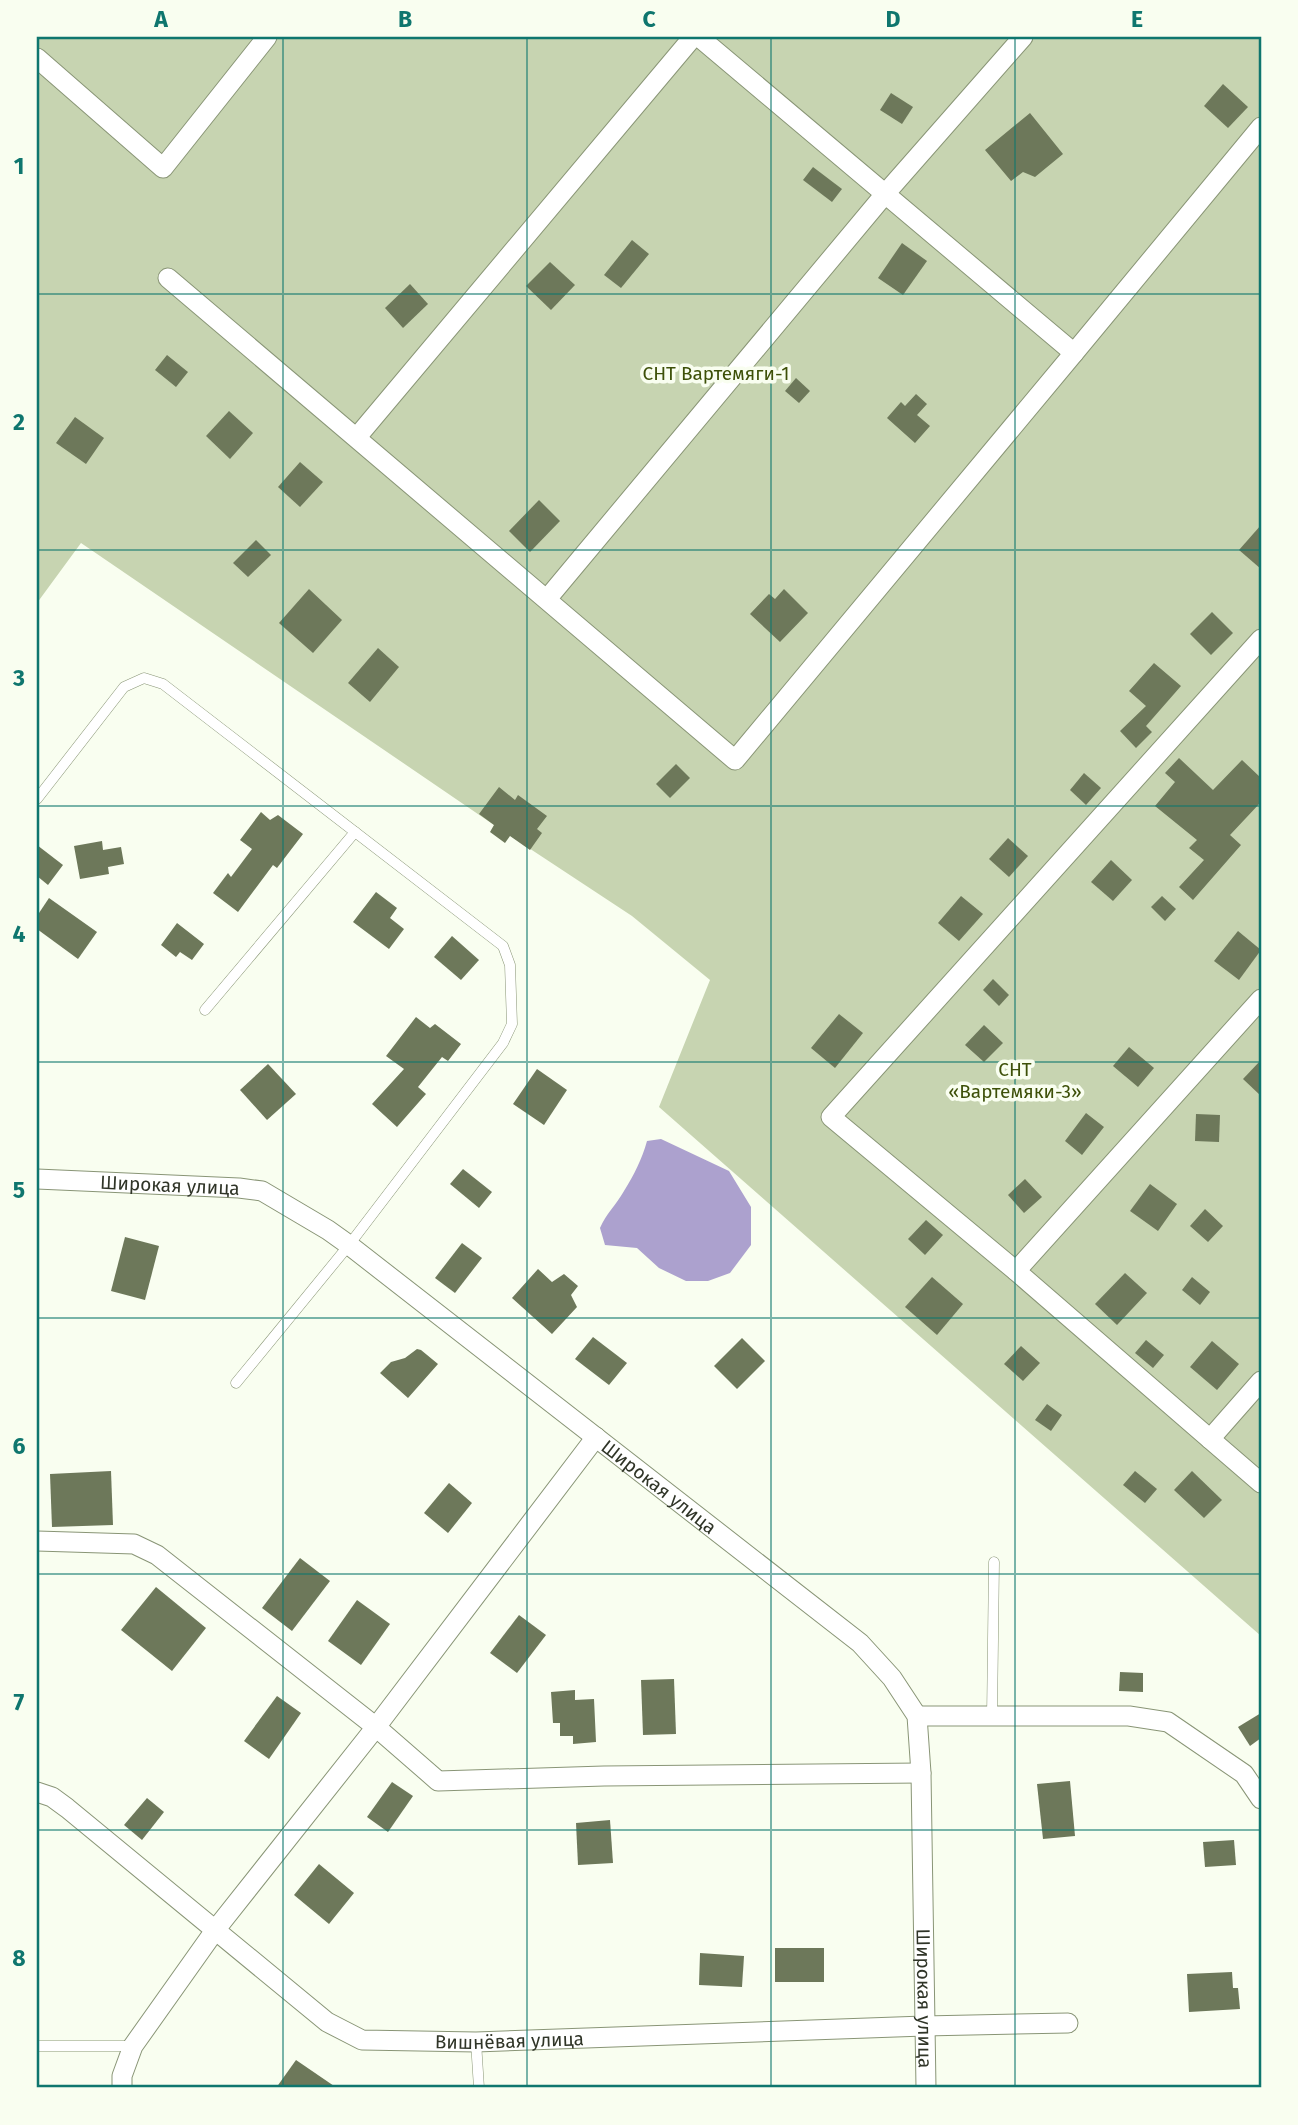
<svg xmlns="http://www.w3.org/2000/svg" width="1298" height="2125" viewBox="0 0 1298 2125" font-family="'Fira Sans',sans-serif">
	<rect width="100%" height="100%" fill="#f9fef0"/>
	<!-- green -->
	<polygon fill="#c7d4b1" points="37,37 1261,37 1261,1636 659,1107 710,980 632,916 494,825 81,543 37,603"/>
	<!-- water -->
	<path fill="#aca1ce" d="M661,1139L729,1171L751,1207V1245L730,1273L708,1281H686L659,1268L637,1248L605,1245L600,1228C606,1214 616,1205 624,1191C634,1175 642,1159 647,1141Z"/>
	<!-- building -->
	<g fill="#6d785a">
		<polygon points="1223,84 1248,107 1228,128 1204,106"/>
		<polygon points="891,93 913,107 902,124 880,110"/>
		<polygon points="1030,113 1063,154 1035,177 1023,172 1011,181 985,150"/>
		<polygon points="813,167 842,189 832,202 803,180"/>
		<polygon points="632,240 649,254 621,288 604,275"/>
		<polygon points="902,243 927,261 903,295 878,278"/>
		<polygon points="550,262 575,285 551,310 526,286"/>
		<polygon points="410,284 428,304 403,328 385,308"/>
		<polygon points="167,355 188,372 176,387 155,370"/>
		<polygon points="796,378 810,391 799,403 785,391"/>
		<polygon points="916,394 927,404 917,415 930,426 915,443 887,418 901,402 905,406"/>
		<polygon points="229,411 253,433 230,459 206,436"/>
		<polygon points="75,417 104,438 86,464 56,443"/>
		<polygon points="300,462 323,482 300,507 278,487"/>
		<polygon points="539,500 560,521 530,552 509,531"/>
		<polygon points="1261,525 1261,569 1239,550"/>
		<polygon points="256,540 271,555 248,577 233,563"/>
		<polygon points="309,589 342,620 313,653 279,623"/>
		<polygon points="784,589 808,613 780,642 750,614 769,594 775,599"/>
		<polygon points="1212,612 1233,633 1211,655 1190,634"/>
		<polygon points="378,648 399,667 370,702 348,683"/>
		<polygon points="1154,663 1181,686 1146,726 1152,732 1136,748 1120,731 1146,706 1129,691"/>
		<polygon points="1179,758 1213,790 1242,760 1261,778 1261,802 1230,835 1241,845 1193,900 1179,887 1204,860 1189,848 1197,840 1155,806 1175,782 1165,773"/>
		<polygon points="676,764 690,778 670,798 656,784"/>
		<polygon points="1084,773 1101,788 1086,805 1070,790"/>
		<polygon points="499,787 515,800 518,795 547,816 537,829 542,833 530,850 510,836 505,843 490,832 494,825 479,814"/>
		<polygon points="261,812 270,820 278,815 303,834 277,868 273,865 238,912 213,893 228,873 231,877 252,849 240,840"/>
		<polygon points="1008,838 1028,856 1009,877 989,859"/>
		<polygon points="102,841 103,850 121,847 124,864 108,867 109,874 80,879 74,846"/>
		<polygon points="37,845 63,865 48,885 37,876"/>
		<polygon points="1111,860 1132,880 1113,901 1091,882"/>
		<polygon points="376,892 397,908 390,918 404,929 389,949 353,922"/>
		<polygon points="961,896 983,914 959,941 938,923"/>
		<polygon points="1162,896 1176,909 1165,921 1151,907"/>
		<polygon points="49,898 97,932 78,959 37,929 37,916"/>
		<polygon points="177,923 204,944 192,960 180,952 176,957 161,945"/>
		<polygon points="1238,931 1261,950 1239,980 1214,961"/>
		<polygon points="452,936 479,960 461,980 434,957"/>
		<polygon points="993,979 1009,995 999,1006 983,990"/>
		<polygon points="839,1014 863,1033 835,1068 811,1048"/>
		<polygon points="416,1017 430,1028 435,1024 461,1044 448,1061 442,1057 418,1087 426,1094 397,1127 372,1104 404,1069 386,1056"/>
		<polygon points="984,1025 1003,1043 984,1062 965,1045"/>
		<polygon points="1129,1047 1154,1068 1138,1087 1113,1066"/>
		<polygon points="1261,1060 1261,1096 1243,1079"/>
		<polygon points="268,1064 296,1094 267,1120 240,1090"/>
		<polygon points="537,1069 567,1090 544,1125 513,1104"/>
		<polygon points="1086,1113 1104,1127 1082,1155 1065,1141"/>
		<polygon points="1196,1114 1220,1115 1219,1142 1195,1141"/>
		<polygon points="463,1169 492,1192 479,1208 450,1184"/>
		<polygon points="1025,1179 1042,1197 1024,1213 1008,1195"/>
		<polygon points="1150,1184 1177,1204 1158,1231 1130,1211"/>
		<polygon points="1205,1209 1223,1226 1208,1242 1190,1226"/>
		<polygon points="926,1220 943,1235 925,1255 908,1239"/>
		<polygon points="125,1237 159,1246 145,1300 111,1291"/>
		<polygon points="462,1243 482,1258 455,1293 435,1278"/>
		<polygon points="538,1269 552,1282 564,1274 578,1286 571,1295 577,1307 552,1334 512,1298"/>
		<polygon points="1125,1273 1147,1293 1117,1325 1095,1304"/>
		<polygon points="932,1277 963,1304 937,1335 905,1307"/>
		<polygon points="1192,1277 1210,1292 1200,1305 1182,1290"/>
		<polygon points="593,1337 627,1363 609,1385 575,1359"/>
		<polygon points="742,1338 765,1361 737,1389 714,1366"/>
		<polygon points="1146,1340 1164,1355 1153,1368 1135,1353"/>
		<polygon points="1212,1341 1239,1364 1217,1390 1190,1367"/>
		<polygon points="1021,1346 1040,1363 1023,1381 1004,1364"/>
		<polygon points="417,1349 421,1350 438,1364 408,1398 380,1373 391,1362 405,1358"/>
		<polygon points="1047,1404 1062,1415 1051,1431 1035,1420"/>
		<polygon points="111,1471 113,1525 52,1527 50,1474"/>
		<polygon points="1135,1471 1157,1489 1145,1503 1123,1485"/>
		<polygon points="1192,1471 1222,1500 1204,1518 1174,1490"/>
		<polygon points="449,1483 472,1503 448,1533 424,1513"/>
		<polygon points="300,1558 330,1581 292,1631 262,1608"/>
		<polygon points="156,1587 206,1628 172,1671 121,1630"/>
		<polygon points="357,1600 390,1624 361,1665 328,1641"/>
		<polygon points="519,1615 546,1635 517,1673 490,1653"/>
		<polygon points="1120,1672 1143,1673 1143,1692 1119,1691"/>
		<polygon points="674,1679 676,1734 643,1735 641,1680"/>
		<polygon points="575,1690 575,1700 594,1699 596,1742 573,1744 573,1736 560,1736 560,1723 553,1723 551,1692"/>
		<polygon points="277,1696 301,1713 269,1759 244,1741"/>
		<polygon points="1261,1713 1261,1738 1250,1746 1238,1727"/>
		<polygon points="1070,1781 1075,1836 1043,1839 1037,1784"/>
		<polygon points="392,1782 413,1796 388,1832 367,1817"/>
		<polygon points="147,1798 164,1812 142,1840 124,1825"/>
		<polygon points="610,1820 613,1863 578,1865 576,1823"/>
		<polygon points="1234,1840 1236,1865 1205,1867 1203,1842"/>
		<polygon points="319,1864 354,1893 329,1924 294,1895"/>
		<rect x="775" y="1948" width="49" height="34"/>
		<polygon points="700,1953 744,1956 742,1987 699,1985"/>
		<polygon points="1232,1972 1233,1988 1238,1988 1240,2009 1189,2012 1187,1974"/>
		<polygon points="296,2060 337,2088 276,2088"/>
	</g>
	<g fill="none" stroke-linecap="round" stroke-linejoin="round">
		<defs>
			<g id="lane">
				<polyline points="37,799 124,687 144,678 163,684 503,946 510,965 512,1024 503,1043 349,1245 236,1383"/>
				<polyline points="205,1010 355,832"/>
				<polyline points="992,1717 994,1562"/>
				<polyline points="476,2042 479,2088"/>
				<polyline points="37,2046 133,2046"/>
			</g>
			<g id="street">
				<polyline points="699,37 1074,353 1261,127"/>
				<polyline points="37,58 163,168 267,37"/>
				<polyline points="168,278 735,760 1074,353"/>
				<polyline points="357,437 693,37"/>
				<polyline points="547,599 885,194 1023,37"/>
				<polyline points="1261,639 831,1117 1016,1271 1210,1439 1261,1381"/>
				<path id="s1" d="M37,1179L239,1188L262,1191L328,1230L349,1245L860,1643L892,1678L917,1716L921,1773L926,2088"/>
				<polyline points="1016,1271 1261,999"/>
				<polyline points="1210,1439 1261,1483"/>
				<polyline points="37,1541 134,1544 157,1555 376,1727 438,1781 604,1776 921,1773"/>
				<polyline points="917,1716 1129,1716 1168,1722 1244,1774 1261,1799"/>
				<path id="s2" d="M37,1792L52,1797L67,1808L327,2022L362,2040L476,2042L924,2026L1068,2023"/>
				<polyline points="122,2088 122,2076 133,2046 216,1929 376,1727 596,1437"/>
			</g>
		</defs>
		<!-- lane casing -->
		<use href="#lane" stroke="#899576" stroke-width="11"/>
		<!-- street casing -->
		<use href="#street" stroke="#899576" stroke-width="21"/>
		<!-- lane -->
		<use href="#lane" stroke="#fff" stroke-width="10"/>
		<!-- street -->
		<use href="#street" stroke="#fff" stroke-width="19"/>
	</g>
	<!-- grid -->
	<path fill="none" stroke="#0f766e" stroke-width="2" stroke-opacity="0.55" d="M283,37V2088M527,37V2088M771,37V2088M1015,37V2088M37,294H1261M37,550H1261M37,806H1261M37,1062H1261M37,1318H1261M37,1574H1261M37,1830H1261"/>
	<g text-anchor="middle" stroke-width="7" stroke-linejoin="round" paint-order="stroke">
		<!-- park labels -->
		<g font-size="19" fill="#3d5008" stroke="#f9fef0">
			<text x="716" y="380">СНТ Вартемяги-1</text>
			<text x="1015" y="1076">СНТ<tspan x="1015" dy="22">«Вартемяки-3»</tspan></text>
		</g>
		<!-- street labels -->
		<g font-size="19" fill="#303528" stroke="#f9fef0">
			<text dy="7" stroke="none"><textPath href="#s1" startOffset="133">Широкая улица</textPath></text>
			<text dy="7" stroke="none"><textPath href="#s1" startOffset="721">Широкая улица</textPath></text>
			<text dy="7" stroke="none"><textPath href="#s1" startOffset="1351">Широкая улица</textPath></text>
			<text dy="7" stroke="none"><textPath href="#s2" startOffset="558">Вишнёвая улица</textPath></text>
		</g>
	</g>
	<!-- border -->
	<rect width="1298" height="2125" fill="none" stroke="#f9fef0" stroke-width="77"/>
	<rect x="38" y="38" width="1222" height="2048" fill="none" stroke="#0f766e" stroke-width="2.5"/>
	<g font-size="23" text-anchor="middle" font-weight="bold" fill="#0f766e">
		<text x="161" y="27">A</text>
		<text x="405" y="27">B</text>
		<text x="649" y="27">C</text>
		<text x="893" y="27">D</text>
		<text x="1137" y="27">E</text>
		<text x="19" y="174">1</text>
		<text x="19" y="430">2</text>
		<text x="19" y="686">3</text>
		<text x="19" y="942">4</text>
		<text x="19" y="1198">5</text>
		<text x="19" y="1454">6</text>
		<text x="19" y="1710">7</text>
		<text x="19" y="1966">8</text>
	</g>
</svg>
